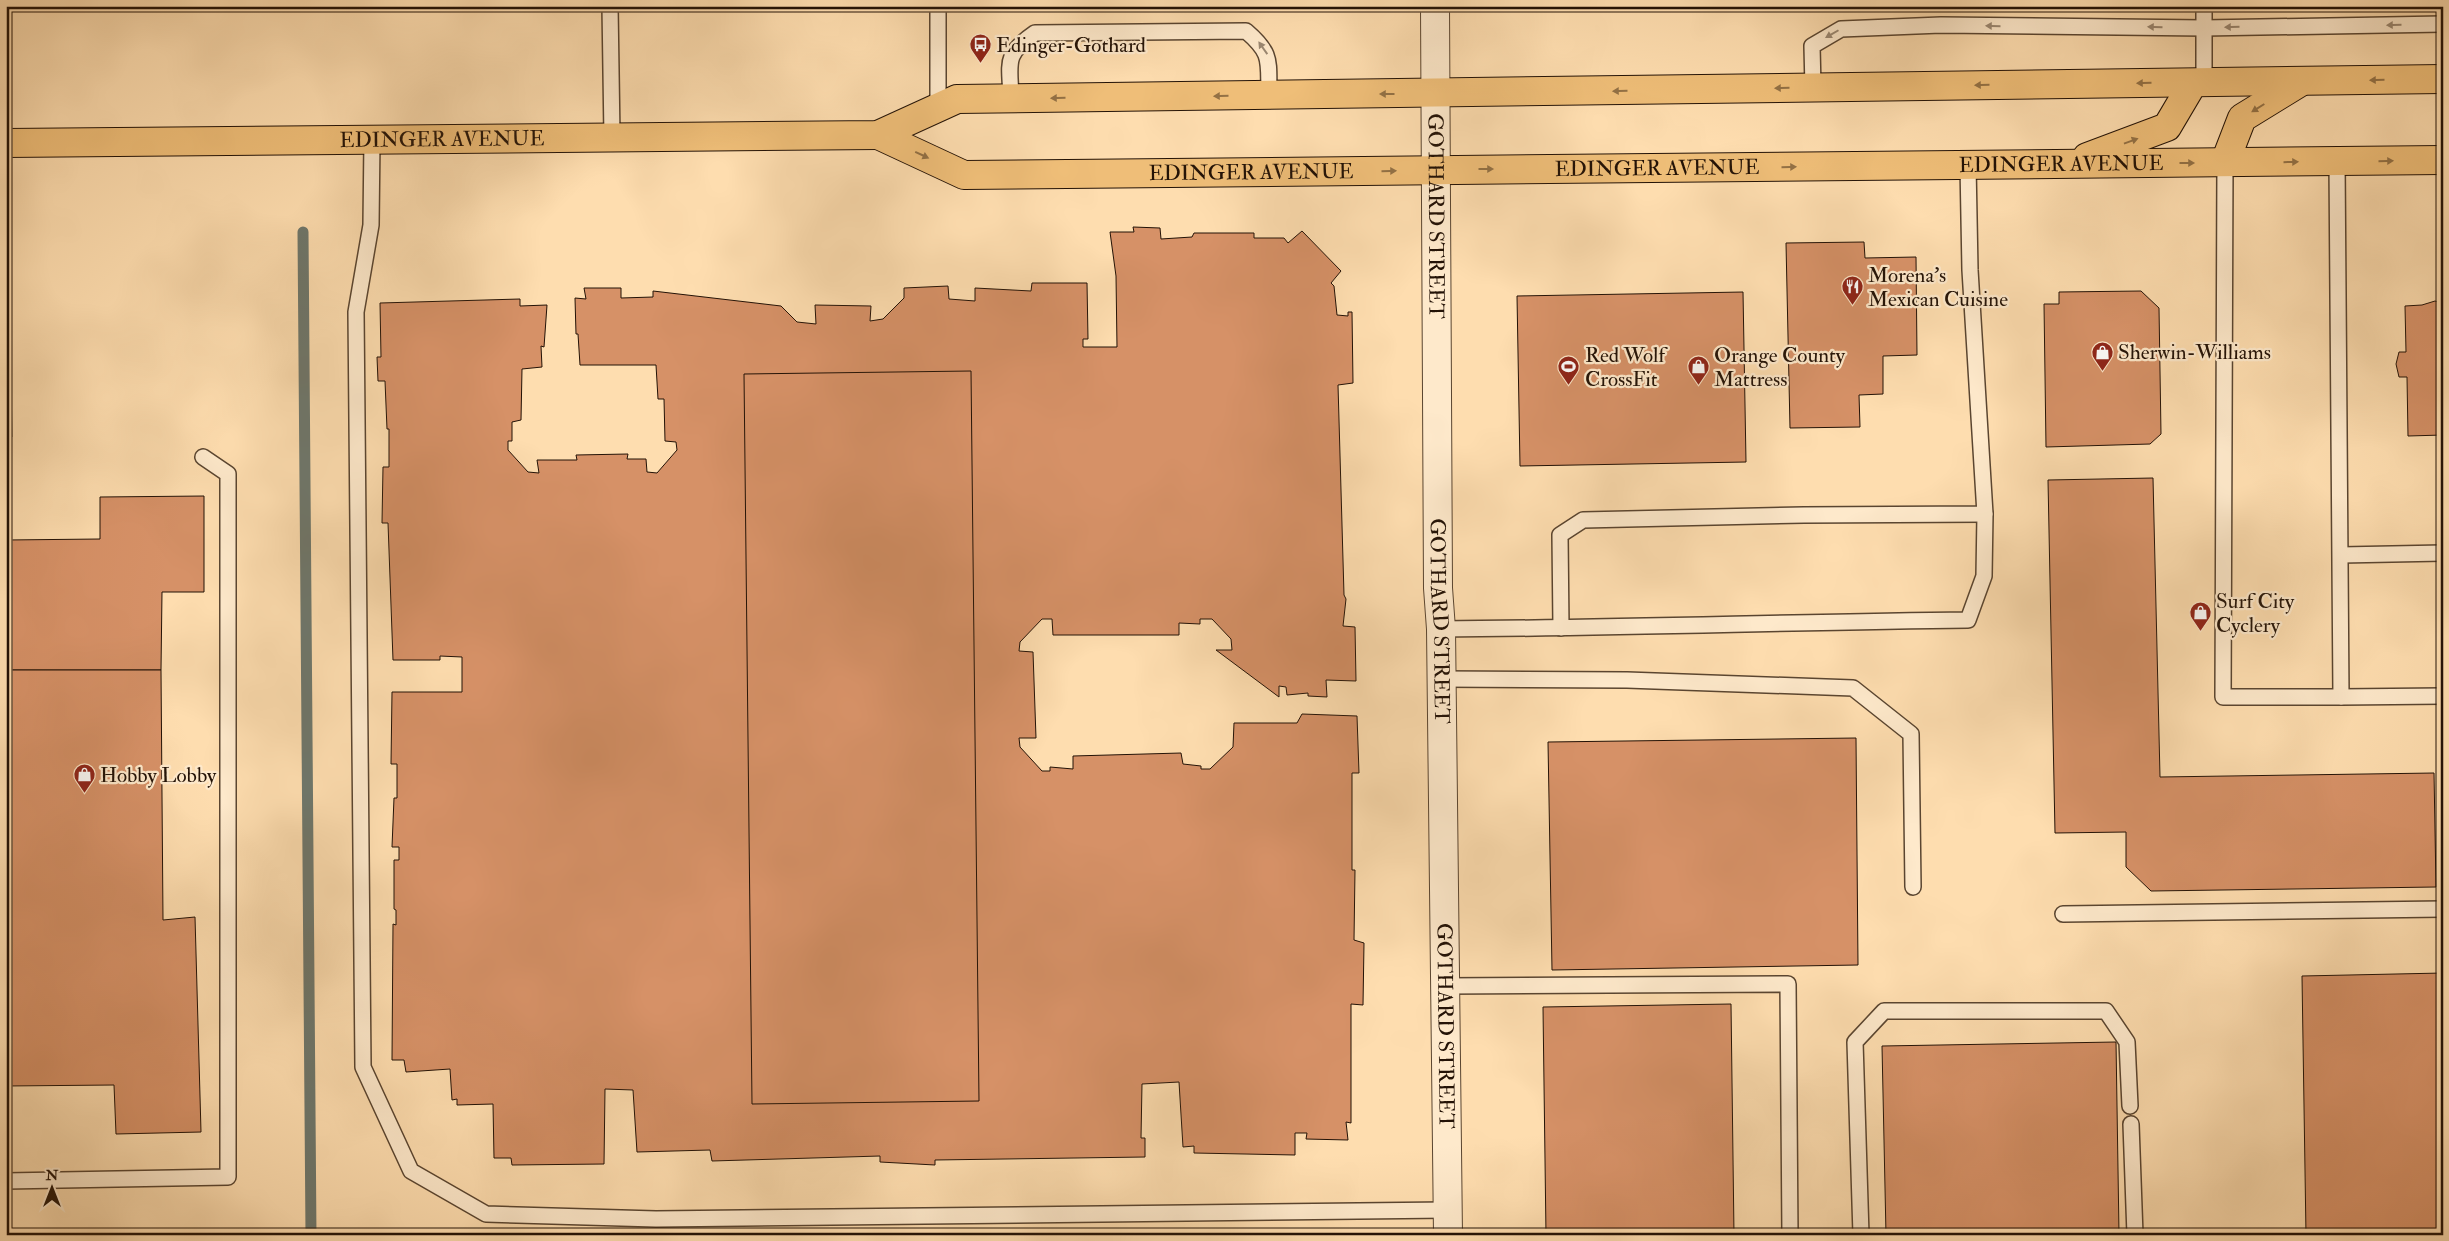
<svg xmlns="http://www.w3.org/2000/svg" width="2449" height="1241" viewBox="0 0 2449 1241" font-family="'IM FELL Double Pica',serif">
	<rect width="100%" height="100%" fill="#feddaf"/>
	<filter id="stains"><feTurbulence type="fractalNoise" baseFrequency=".004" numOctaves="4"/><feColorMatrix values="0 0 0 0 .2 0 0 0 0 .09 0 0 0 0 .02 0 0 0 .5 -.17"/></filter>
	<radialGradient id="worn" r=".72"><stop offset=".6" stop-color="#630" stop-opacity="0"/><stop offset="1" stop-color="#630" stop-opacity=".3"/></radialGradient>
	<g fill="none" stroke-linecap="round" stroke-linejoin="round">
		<!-- stream -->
		<polyline stroke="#6e776c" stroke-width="11" points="303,232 311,1235"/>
	</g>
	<!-- building -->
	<g fill="#d69167" stroke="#231206">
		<polygon points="1133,227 1160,228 1161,239 1192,237 1194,233 1254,233 1254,238 1284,238 1288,243 1302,231 1341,271 1331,283 1334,286 1337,315 1348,316 1348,312 1352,312 1353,383 1338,385 1344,595 1346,599 1343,626 1355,627 1356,681 1326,680 1327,697 1308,696 1308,693 1287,695 1286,687 1279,686 1279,697 1216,650 1232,650 1231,639 1212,619 1200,619 1200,624 1179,623 1179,635 1053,635 1052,619 1042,619 1020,642 1019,651 1033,652 1036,738 1019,738 1020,747 1042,771 1050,771 1050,767 1073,769 1073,756 1181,753 1183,764 1201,766 1201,769 1210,769 1233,747 1234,723 1297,723 1302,714 1357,716 1359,773 1352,773 1352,870 1355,870 1354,940 1364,943 1363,1005 1351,1004 1351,1123 1346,1122 1348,1140 1306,1139 1307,1133 1295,1133 1295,1155 1194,1153 1194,1146 1183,1147 1179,1082 1142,1084 1141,1138 1145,1138 1145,1157 935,1160 935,1165 880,1162 880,1156 712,1161 710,1150 637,1152 633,1090 605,1089 604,1164 512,1165 511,1158 494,1158 493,1104 457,1105 457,1099 452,1100 450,1069 406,1072 404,1060 392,1060 393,924 396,925 396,910 394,909 394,860 399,860 399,847 392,847 394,798 397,798 397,764 391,764 392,692 462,692 462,657 440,656 440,660 393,660 388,523 382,523 383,467 389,467 389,429 387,429 385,381 378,381 377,357 381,357 380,303 520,299 520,306 547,305 544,347 541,346 542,367 522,369 521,420 512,422 512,441 508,441 508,450 528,472 539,473 537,460 577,460 576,455 628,454 627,459 646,459 647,472 657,473 677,450 676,442 665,441 664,399 658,399 656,365 580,365 578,334 576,334 575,298 586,299 584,288 621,288 621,298 653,297 653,291 781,306 797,322 816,324 815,305 871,306 870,321 883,319 904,298 904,288 948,286 949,299 975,301 975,288 1031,291 1032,283 1087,283 1088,339 1083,339 1083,347 1117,347 1116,276 1110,232 1134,232"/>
		<polygon points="1864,242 1865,258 1916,257 1917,355 1883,356 1883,394 1859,395 1860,427 1790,428 1786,243"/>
		<polygon points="6,270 9,270 12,437 6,437"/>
		<polygon points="2141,291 2159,308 2161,434 2150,444 2046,447 2044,304 2059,304 2059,292"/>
		<polygon points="1743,292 1746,462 1520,466 1517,296"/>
		<polygon points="2435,301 2443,303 2443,435 2408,436 2407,377 2399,377 2396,364 2399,352 2406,352 2405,306 2422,305"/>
		<polygon points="971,371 979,1101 752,1104 744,374"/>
		<polygon points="2153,478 2160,777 2434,773 2436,887 2151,891 2126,867 2126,832 2055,833 2048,480"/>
		<polygon points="204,496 204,592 162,592 161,670 6,670 6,540 100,539 100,497"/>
		<polygon points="6,670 161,670 163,920 195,917 201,1132 116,1134 114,1085 6,1086"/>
		<polygon points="1856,738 1858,965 1552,970 1548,742"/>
		<polygon points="2443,973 2443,1235 2306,1235 2302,976"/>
		<polygon points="1731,1004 1734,1235 1546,1235 1543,1007"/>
		<polygon points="2116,1042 2119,1234 1886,1235 1882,1046"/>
	</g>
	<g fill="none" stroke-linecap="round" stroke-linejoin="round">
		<defs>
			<g id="service">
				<polyline points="610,6 612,137"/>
				<polyline points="2204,6 2204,83"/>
				<polyline points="1813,88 1812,46 1841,29 1941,25 2204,28 2443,24"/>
				<path d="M1011,98C1010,63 1003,55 1035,33L1246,31C1273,54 1268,61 1269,95"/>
				<polyline points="938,108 938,6"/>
				<polyline points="372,140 371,225 356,312 363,1067 411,1171 486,1214 656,1219 1447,1210"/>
				<polyline points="2225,162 2223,697 2341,697 2337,161"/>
				<polyline points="2341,555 2443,553"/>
				<polyline points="1561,628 1560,535 1583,520 1804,515 1985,514 1970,270 1968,165"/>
				<path d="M1441,629C1617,628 1792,622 1968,620L1984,576L1985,514"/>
				<polyline points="1442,679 1627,680 1853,688 1911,734 1913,887"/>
				<polyline points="2341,697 2443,696"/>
				<polyline points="2063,914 2443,909"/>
				<polyline points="1446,986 1788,984 1790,1235"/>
				<polyline points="2131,1124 2135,1235"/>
				<polyline points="6,1181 228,1177 228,474 203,457"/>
				<polyline points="1861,1235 1855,1042 1884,1011 2106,1011 2127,1042 2130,1106"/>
			</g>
			<g id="tertiary">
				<path id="s1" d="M1435,6L1438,588L1441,629L1448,1235"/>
			</g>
			<g id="primary">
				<path id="s2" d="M878,135L964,175L2443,160"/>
				<path id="s3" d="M6,143L878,135L957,99L2443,79"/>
				<polyline points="2087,157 2167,127 2193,83"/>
				<polyline points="2225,162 2242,118 2299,83"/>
			</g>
		</defs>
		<!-- service casing -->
		<use href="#service" stroke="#5a4530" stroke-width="18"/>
		<!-- tertiary casing -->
		<use href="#tertiary" stroke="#5a4530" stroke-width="30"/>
		<!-- primary casing -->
		<use href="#primary" stroke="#231206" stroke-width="30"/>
		<!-- service -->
		<use href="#service" stroke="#fee9cb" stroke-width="15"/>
		<!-- tertiary -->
		<use href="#tertiary" stroke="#fee9cb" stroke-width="28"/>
		<!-- primary -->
		<use href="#primary" stroke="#efbe78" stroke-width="28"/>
	</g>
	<!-- one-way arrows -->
	<defs><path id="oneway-solid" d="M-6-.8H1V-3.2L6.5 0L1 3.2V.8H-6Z" transform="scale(1.25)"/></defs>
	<g fill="#9b8872">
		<use href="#oneway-solid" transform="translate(2394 25) rotate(179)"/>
		<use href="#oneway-solid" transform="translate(1993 26) rotate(-179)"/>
		<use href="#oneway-solid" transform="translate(2155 27) rotate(-179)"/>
		<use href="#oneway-solid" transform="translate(2232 27) rotate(179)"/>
		<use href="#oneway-solid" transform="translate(1832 34) rotate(150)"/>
		<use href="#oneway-solid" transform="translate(1263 48) rotate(-125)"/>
	</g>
	<g fill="#937145">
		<use href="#oneway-solid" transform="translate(2377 80) rotate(179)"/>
		<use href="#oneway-solid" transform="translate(2144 83) rotate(179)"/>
		<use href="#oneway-solid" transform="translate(1982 85) rotate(179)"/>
		<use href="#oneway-solid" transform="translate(1782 88) rotate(179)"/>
		<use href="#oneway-solid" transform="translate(1620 91) rotate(179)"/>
		<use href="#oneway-solid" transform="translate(1387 94) rotate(180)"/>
		<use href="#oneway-solid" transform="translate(1221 96) rotate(179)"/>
		<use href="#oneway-solid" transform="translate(1058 98) rotate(179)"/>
		<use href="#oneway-solid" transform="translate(2258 108) rotate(148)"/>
		<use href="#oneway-solid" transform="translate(2131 141) rotate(-20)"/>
		<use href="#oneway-solid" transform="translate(922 155) rotate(25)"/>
		<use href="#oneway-solid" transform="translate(2386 161) rotate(-1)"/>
		<use href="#oneway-solid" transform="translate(2291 162) rotate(-1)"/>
		<use href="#oneway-solid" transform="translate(2187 163)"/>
		<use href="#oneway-solid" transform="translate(1789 167) rotate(-1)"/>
		<use href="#oneway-solid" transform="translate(1486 169)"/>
		<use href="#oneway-solid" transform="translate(1389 171) rotate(-1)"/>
	</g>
	<!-- icons -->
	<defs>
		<symbol id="bus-pin" viewBox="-11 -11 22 30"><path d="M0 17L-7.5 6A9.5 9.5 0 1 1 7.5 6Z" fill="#8f2418" stroke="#fee9cb"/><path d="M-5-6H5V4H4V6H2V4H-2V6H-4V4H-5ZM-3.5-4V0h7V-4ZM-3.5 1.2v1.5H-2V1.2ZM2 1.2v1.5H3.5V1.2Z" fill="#fff"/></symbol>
		<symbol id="restaurant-pin" viewBox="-11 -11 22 30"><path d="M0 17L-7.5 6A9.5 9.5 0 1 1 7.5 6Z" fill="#8f2418" stroke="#fee9cb"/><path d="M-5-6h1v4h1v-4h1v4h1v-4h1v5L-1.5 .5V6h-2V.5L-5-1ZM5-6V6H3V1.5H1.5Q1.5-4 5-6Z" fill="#fff"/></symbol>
		<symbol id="shop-pin" viewBox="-11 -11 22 30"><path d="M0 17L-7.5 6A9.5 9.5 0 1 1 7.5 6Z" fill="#8f2418" stroke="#fee9cb"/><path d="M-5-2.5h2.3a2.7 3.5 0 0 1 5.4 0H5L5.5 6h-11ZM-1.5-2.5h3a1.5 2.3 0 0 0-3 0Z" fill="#fff"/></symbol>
		<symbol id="stadium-pin" viewBox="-11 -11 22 30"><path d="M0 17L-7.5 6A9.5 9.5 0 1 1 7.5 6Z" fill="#8f2418" stroke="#fee9cb"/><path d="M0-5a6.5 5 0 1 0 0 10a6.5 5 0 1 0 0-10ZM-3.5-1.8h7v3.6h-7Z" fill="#fff"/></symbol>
	</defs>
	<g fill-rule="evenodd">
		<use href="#bus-pin" x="968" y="32" width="25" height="34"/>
		<use href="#restaurant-pin" x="1840" y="274" width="25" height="34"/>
		<use href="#shop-pin" x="2090" y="340" width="25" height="34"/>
		<use href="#stadium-pin" x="1556" y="354" width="25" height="34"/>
		<use href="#shop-pin" x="1686" y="354" width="25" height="34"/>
		<use href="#shop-pin" x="2188" y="600" width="25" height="34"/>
		<use href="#shop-pin" x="72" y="762" width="25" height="34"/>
	</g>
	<g text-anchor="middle" stroke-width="4.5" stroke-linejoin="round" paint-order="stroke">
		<!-- poi labels -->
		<g font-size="21" fill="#231206" stroke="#fee9cb" text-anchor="start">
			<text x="996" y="52">Edinger-Gothard</text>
			<text x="1868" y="282">Morena's<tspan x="1868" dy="24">Mexican Cuisine</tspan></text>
			<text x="2118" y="359">Sherwin-Williams</text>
			<text x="1585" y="362">Red Wolf<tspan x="1585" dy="24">CrossFit</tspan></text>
			<text x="1714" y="362">Orange County<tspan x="1714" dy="24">Mattress</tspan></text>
			<text x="2216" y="608">Surf City<tspan x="2216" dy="24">Cyclery</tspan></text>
			<text x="100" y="782">Hobby Lobby</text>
		</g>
		<!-- street labels -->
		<g font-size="21" fill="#231206" stroke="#fee9cb">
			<text dy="7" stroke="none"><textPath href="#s3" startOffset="436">EDINGER AVENUE</textPath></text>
			<text dy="7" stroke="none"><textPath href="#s2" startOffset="1192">EDINGER AVENUE</textPath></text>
			<text dy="7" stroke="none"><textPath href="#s2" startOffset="788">EDINGER AVENUE</textPath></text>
			<text dy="7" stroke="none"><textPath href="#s2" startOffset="382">EDINGER AVENUE</textPath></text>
			<text dy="7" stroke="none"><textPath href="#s1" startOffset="210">GOTHARD STREET</textPath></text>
			<text dy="7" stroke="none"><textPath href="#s1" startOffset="615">GOTHARD STREET</textPath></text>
			<text dy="7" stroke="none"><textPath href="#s1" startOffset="1020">GOTHARD STREET</textPath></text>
		</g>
	</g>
	<!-- margin -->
	<rect width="2449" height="1241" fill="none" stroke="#feddaf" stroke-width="25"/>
	<rect x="8" y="8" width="2434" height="1226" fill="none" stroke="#231206" stroke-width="2.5"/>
	<rect x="12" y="12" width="2424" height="1216" fill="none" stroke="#231206"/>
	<!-- north arrow -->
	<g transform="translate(52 1188)" stroke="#fee9cb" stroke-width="4" paint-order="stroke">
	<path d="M0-4L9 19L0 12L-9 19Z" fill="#231206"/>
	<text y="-8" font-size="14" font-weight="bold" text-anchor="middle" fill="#231206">N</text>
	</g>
	<rect width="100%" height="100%" filter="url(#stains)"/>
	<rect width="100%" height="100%" fill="url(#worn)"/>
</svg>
